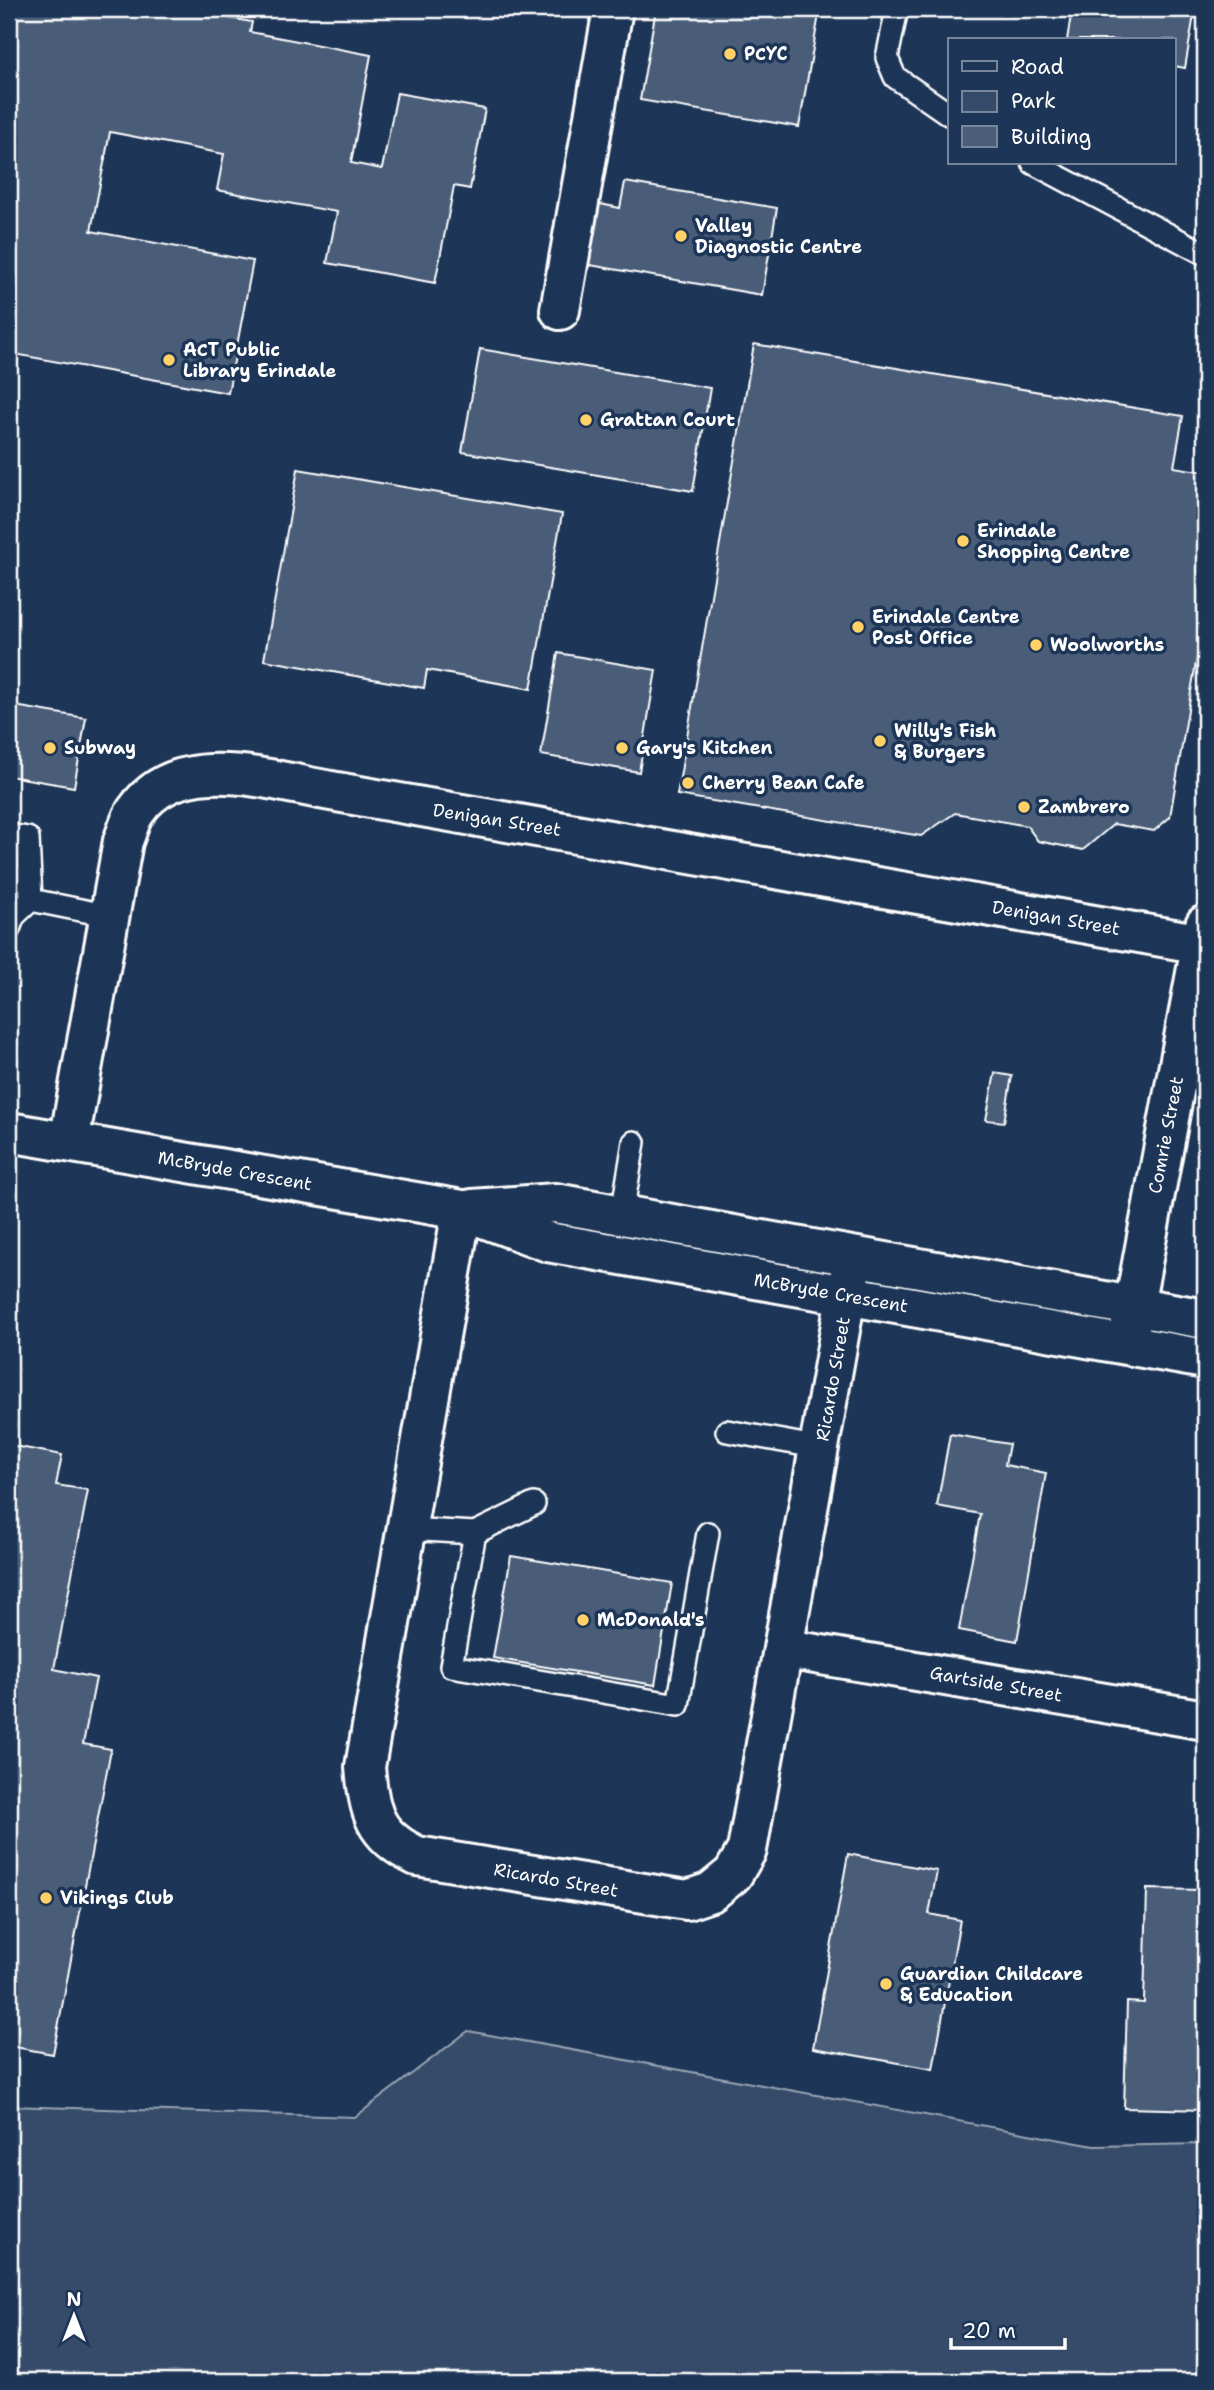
<svg xmlns="http://www.w3.org/2000/svg" width="1214" height="2390" viewBox="0 0 1214 2390" font-family="'Shantell Sans',sans-serif">
	<rect width="100%" height="100%" fill="#1d3557"/>
	<filter id="ink" filterUnits="userSpaceOnUse"><feTurbulence type="fractalNoise" baseFrequency=".0143" numOctaves="2"/><feDisplacementMap in="SourceGraphic" scale="14" xChannelSelector="R" yChannelSelector="G"/><feConvolveMatrix kernelMatrix="1 2 1 2 8 2 1 2 1" color-interpolation-filters="sRGB"/></filter>
	<g filter="url(#ink)">
		<!-- green -->
		<polygon fill="#364b69" stroke="#9aa5b4" stroke-width="2" points="468,2031 1094,2146 1205,2144 1205,2381 9,2381 9,2106 355,2117"/>
		<!-- building -->
		<g fill="#4a5d79" stroke="#fff" stroke-width="2">
			<polygon points="9,9 178,9 252,22 250,32 371,55 351,163 382,169 397,93 485,109 470,189 454,186 435,283 327,263 337,212 217,190 224,154 110,132 91,231 253,261 228,393 9,353"/>
			<polygon points="656,9 820,9 799,127 640,100"/>
			<polygon points="1072,9 1195,9 1185,68 1174,66 1174,40 1067,40"/>
			<polygon points="625,182 777,208 762,295 584,264 595,203 620,208"/>
			<polygon points="754,344 1183,416 1174,467 1205,472 1205,609 1170,817 1154,831 1114,824 1083,850 1038,841 1027,826 955,813 921,836 677,795"/>
			<polygon points="480,349 710,388 693,491 462,452"/>
			<polygon points="298,469 562,514 531,689 427,670 424,688 264,660"/>
			<polygon points="558,653 656,670 639,772 541,755"/>
			<polygon points="9,705 86,718 74,787 9,776"/>
			<polygon points="995,1073 1012,1076 1004,1122 986,1120"/>
			<polygon points="950,1434 1009,1444 1005,1465 1046,1473 1017,1641 959,1630 980,1514 937,1506"/>
			<polygon points="9,1445 62,1455 56,1485 88,1490 54,1669 96,1678 83,1744 111,1749 53,2054 9,2046"/>
			<polygon points="511,1556 672,1583 655,1685 493,1658"/>
			<polygon points="848,1854 937,1871 929,1914 960,1920 933,2069 813,2048"/>
			<polygon points="1147,1889 1205,1890 1205,2110 1124,2108 1127,2002 1144,2003"/>
		</g>
		<g fill="none" stroke-linecap="round" stroke-linejoin="round">
			<defs>
				<g id="lane">
					<polyline points="897,9 887,58 895,77 950,115"/>
					<polyline points="1033,163 1205,254"/>
					<polyline points="9,835 28,838 31,900 110,916"/>
					<polyline points="9,876 30,880"/>
					<polyline points="9,929 14,916 31,900"/>
					<polyline points="622,1214 634,1142"/>
					<polyline points="727,1431 821,1448"/>
					<polyline points="406,1529 475,1533 534,1504"/>
					<polyline points="475,1533 451,1666 678,1705 708,1533"/>
				</g>
				<g id="street">
					<polyline points="560,310 613,9"/>
					<path d="M69,1142L123,841C127,832 130,819 136,811C178,749 271,781 331,791L1202,944"/>
					<path d="M462,1210L365,1767C369,1812 374,1836 417,1856L687,1900L711,1892L733,1874L747,1850L852,1263"/>
					<polyline points="1128,1339 1205,925"/>
					<polyline points="786,1649 1205,1720"/>
				</g>
				<g id="secondary">
					<polyline points="9,1132 462,1210 548,1242 1205,1359"/>
					<polyline points="472,1209 555,1203 1205,1319"/>
				</g>
			</defs>
			<!-- lane casing -->
			<use href="#lane" stroke="#fff" stroke-width="26"/>
			<!-- street casing -->
			<use href="#street" stroke="#fff" stroke-width="44"/>
			<!-- secondary casing -->
			<use href="#secondary" stroke="#fff" stroke-width="44"/>
			<!-- lane -->
			<use href="#lane" stroke="#1d3557" stroke-width="21"/>
			<!-- street -->
			<use href="#street" stroke="#1d3557" stroke-width="38"/>
			<!-- secondary -->
			<use href="#secondary" stroke="#1d3557" stroke-width="38"/>
		</g>
	</g>
	<!-- markers -->
	<g fill="#ffd166" stroke="#1d3557" stroke-width="2.5">
		<circle cx="730" cy="54" r="7"/>
		<circle cx="681" cy="236" r="7"/>
		<circle cx="169" cy="360" r="7"/>
		<circle cx="586" cy="420" r="7"/>
		<circle cx="963" cy="541" r="7"/>
		<circle cx="858" cy="627" r="7"/>
		<circle cx="1036" cy="645" r="7"/>
		<circle cx="880" cy="741" r="7"/>
		<circle cx="50" cy="748" r="7"/>
		<circle cx="622" cy="748" r="7"/>
		<circle cx="688" cy="783" r="7"/>
		<circle cx="1024" cy="807" r="7"/>
		<circle cx="583" cy="1620" r="7"/>
		<circle cx="46" cy="1898" r="7"/>
		<circle cx="886" cy="1984" r="7"/>
	</g>
	<g text-anchor="middle" stroke-width="7" stroke-linejoin="round" paint-order="stroke">
		<!-- poi labels -->
		<g font-size="18" font-weight="bold" fill="#fff" stroke="#1d3557" text-anchor="start">
			<text x="744" y="60">PCYC</text>
			<text x="695" y="232">Valley<tspan x="695" dy="21">Diagnostic Centre</tspan></text>
			<text x="183" y="356">ACT Public<tspan x="183" dy="21">Library Erindale</tspan></text>
			<text x="600" y="426">Grattan Court</text>
			<text x="977" y="537">Erindale<tspan x="977" dy="21">Shopping Centre</tspan></text>
			<text x="872" y="623">Erindale Centre<tspan x="872" dy="21">Post Office</tspan></text>
			<text x="1050" y="651">Woolworths</text>
			<text x="894" y="737">Willy's Fish<tspan x="894" dy="21">&amp; Burgers</tspan></text>
			<text x="64" y="754">Subway</text>
			<text x="636" y="754">Gary's Kitchen</text>
			<text x="702" y="789">Cherry Bean Cafe</text>
			<text x="1038" y="813">Zambrero</text>
			<text x="597" y="1626">McDonald's</text>
			<text x="60" y="1904">Vikings Club</text>
			<text x="900" y="1980">Guardian Childcare<tspan x="900" dy="21">&amp; Education</tspan></text>
		</g>
		<!-- street labels -->
		<g font-size="18" fill="#fff" stroke="#1d3557">
			<text transform="translate(497 820) rotate(9)" y="6">Denigan Street</text>
			<text transform="translate(1056 918) rotate(10)" y="6">Denigan Street</text>
			<text transform="translate(1166 1135) rotate(-79)" y="6">Comrie Street</text>
			<text transform="translate(235 1171) rotate(10)" y="6">McBryde Crescent</text>
			<text transform="translate(831 1293) rotate(10)" y="6">McBryde Crescent</text>
			<text transform="translate(833 1379) rotate(-80)" y="6">Ricardo Street</text>
			<text transform="translate(996 1684) rotate(10)" y="6">Gartside Street</text>
			<text transform="translate(556 1880) rotate(10)" y="6">Ricardo Street</text>
		</g>
	</g>
	<!-- margin -->
	<rect width="1214" height="2390" fill="none" stroke="#1d3557" stroke-width="35"/>
	<rect x="18" y="18" width="1179" height="2355" fill="none" stroke="#fff" stroke-width="2.5" filter="url(#ink)"/>
	<!-- legend -->
	<rect x="948" y="38" width="228" height="126" fill="#1d3557" stroke="#77869a" stroke-width="2"/>
	<rect x="962" y="61" width="35" height="10" fill="#1d3557" stroke="#77869a" stroke-width="2"/>
	<text x="1011" y="74" font-size="21" fill="#ffffff">Road</text>
	<rect x="962" y="91" width="35" height="21" fill="#364b69" stroke="#77869a" stroke-width="2"/>
	<text x="1011" y="108" font-size="21" fill="#ffffff">Park</text>
	<rect x="962" y="126" width="35" height="21" fill="#4a5d79" stroke="#77869a" stroke-width="2"/>
	<text x="1011" y="144" font-size="21" fill="#ffffff">Building</text>
	<!-- north arrow -->
	<g transform="translate(74 2316)" stroke="#1d3557" stroke-width="5" paint-order="stroke">
	<path d="M0-5L12 26L0 18L-12 26Z" fill="#ffffff"/>
	<text y="-10" font-size="19" font-weight="bold" text-anchor="middle" fill="#ffffff">N</text>
	</g>
	<!-- scale -->
	<path d="M951 2338v10h114v-10" fill="none" stroke="#ffffff" stroke-width="3.5"/>
	<text x="962" y="2338" font-size="21" fill="#ffffff" stroke="#1d3557" stroke-width="5" paint-order="stroke">20 m</text>
</svg>
